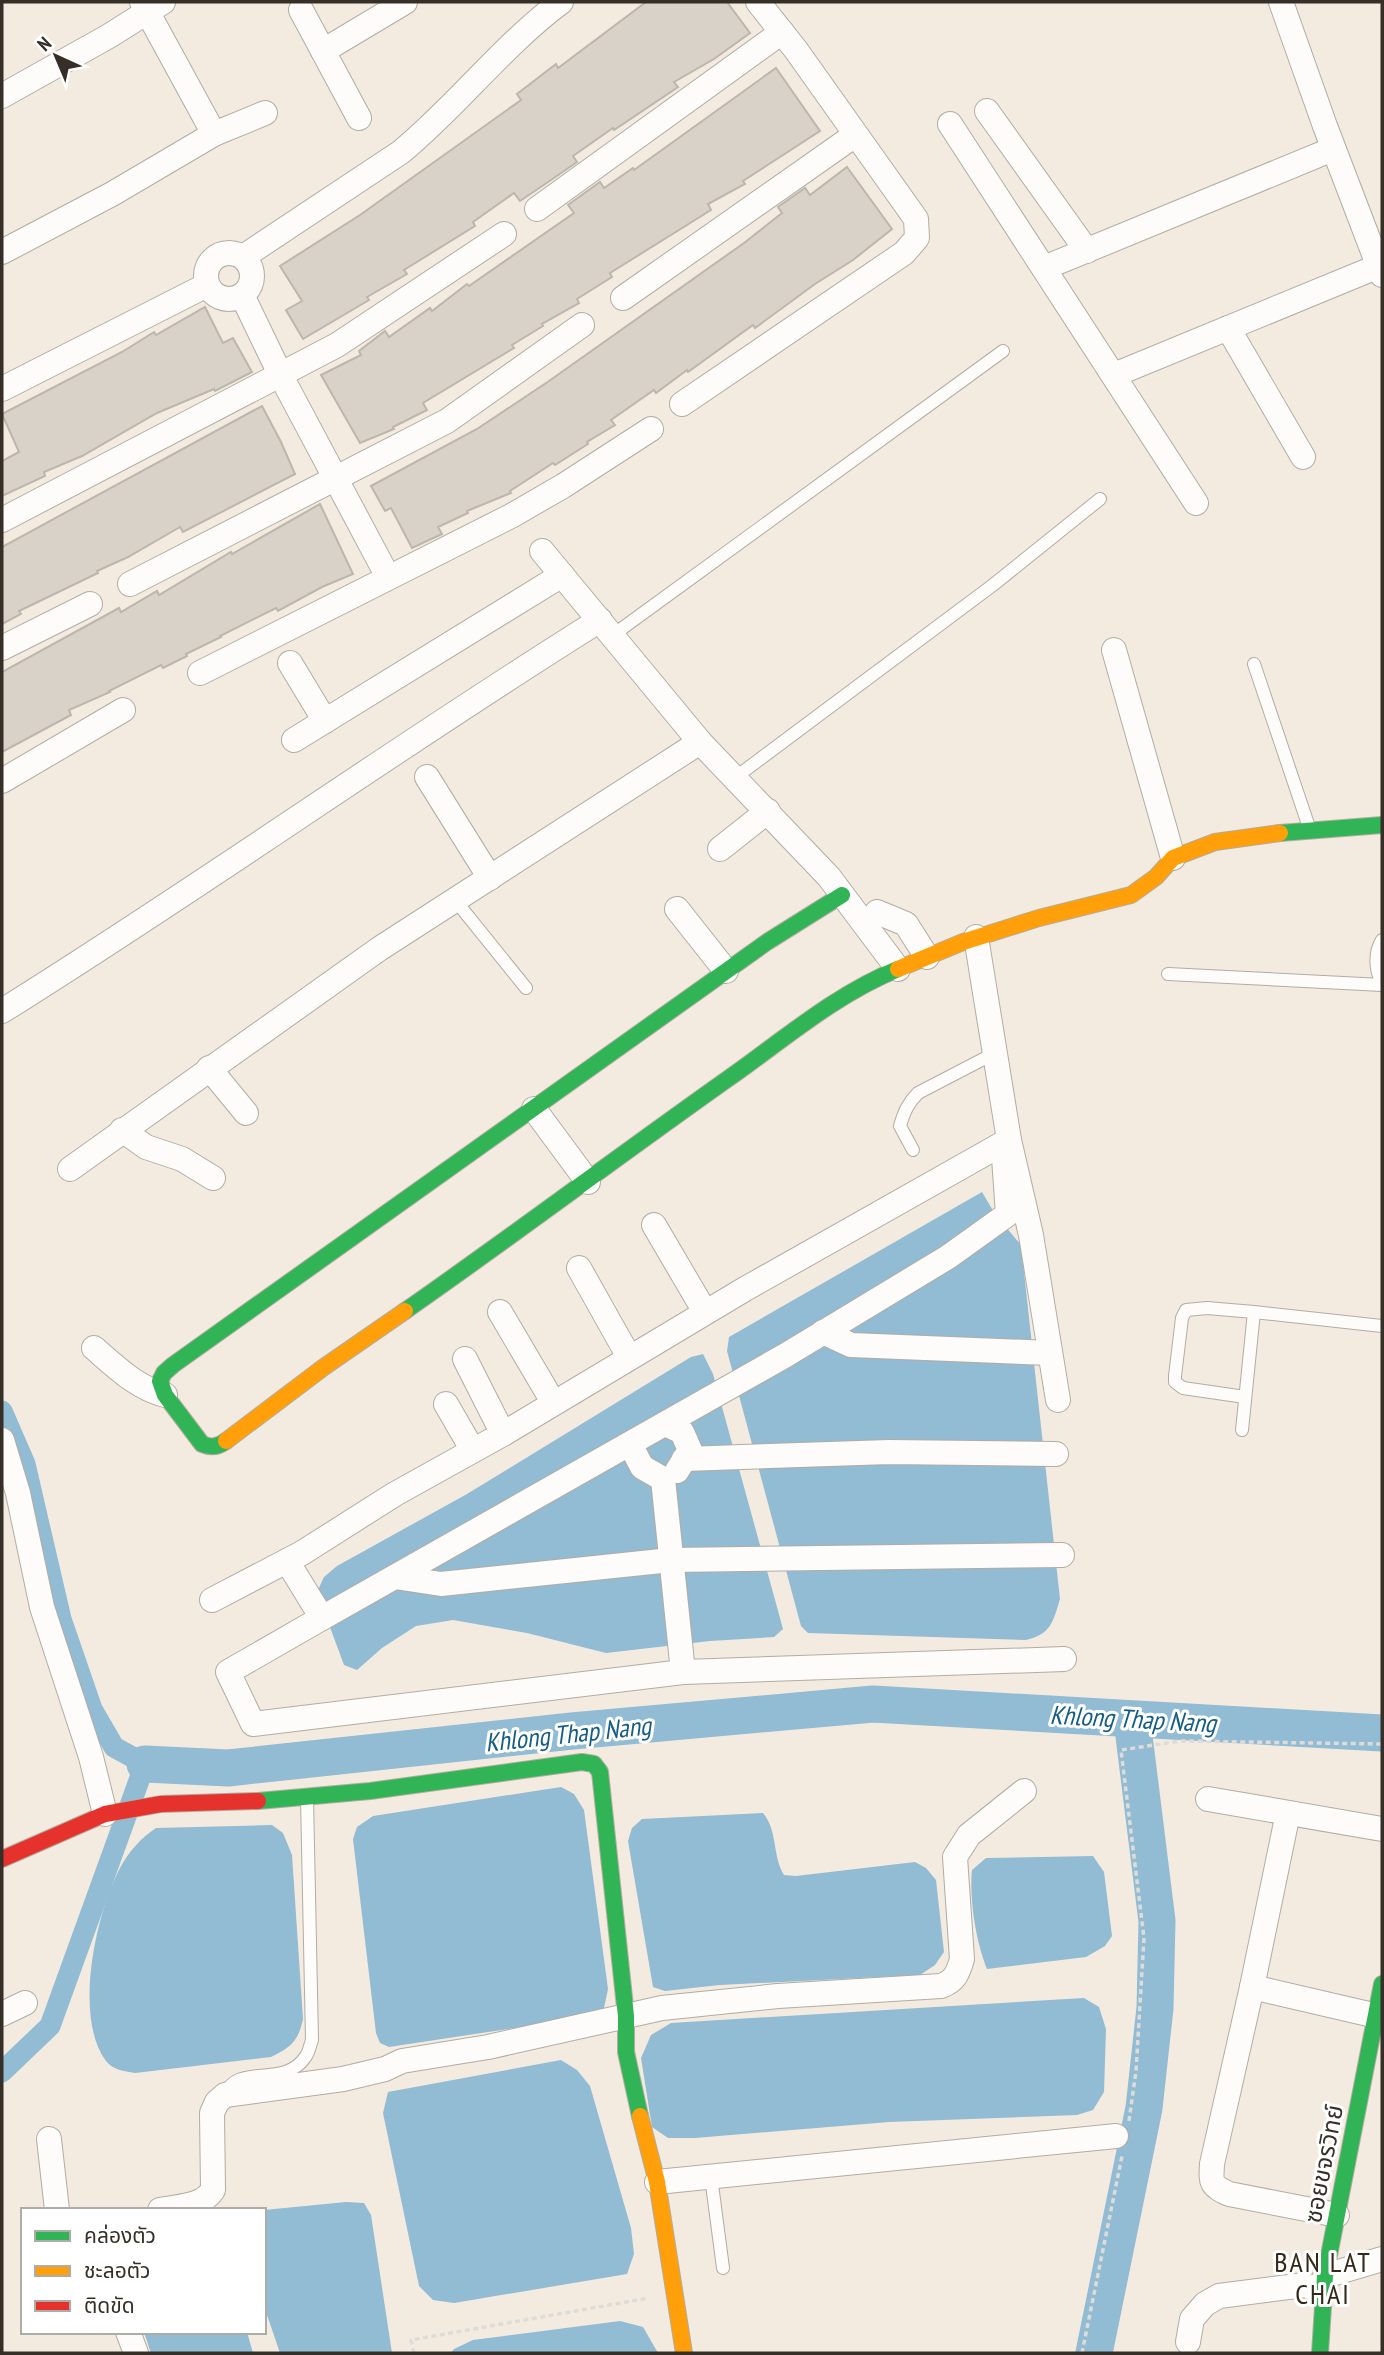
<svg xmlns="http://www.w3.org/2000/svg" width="1384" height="2355" viewBox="0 0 1384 2355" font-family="'PT Sans Narrow','Noto Sans Thai',sans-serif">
	<rect width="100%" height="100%" fill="#f3ebdf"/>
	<!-- water -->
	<g fill="#92bbd4">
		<path d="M982,1192L995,1214L1021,1245L1060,1599C1053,1622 1051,1634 1026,1640L808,1633L801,1626L727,1351L729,1337Z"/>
		<polygon points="703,1354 713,1374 783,1629 774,1637 710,1641 606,1653 527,1633 453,1620 416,1626 382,1648 357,1670 344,1665 317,1592 324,1577 337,1566 467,1494 691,1357"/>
		<polygon points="561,1787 574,1794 584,1810 608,1989 604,2008 587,2017 389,2047 380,2043 376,2033 353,1839 357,1827 373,1816"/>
		<path d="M763,1813C778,1831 772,1855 784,1875L796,1876L915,1862L926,1868L936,1880L944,1952L935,1965L920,1975L720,1985L665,1991L653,1987L628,1841L632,1828L642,1819Z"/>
		<path d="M272,1825L283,1833L292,1855L303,2019C298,2042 291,2047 271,2057L135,2073C124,2071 113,2070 106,2061C73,2017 96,1913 120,1868C129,1851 141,1838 156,1828Z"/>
		<path d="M1093,1856L1104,1872L1112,1936L1105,1946L1086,1957L987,1969C976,1943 969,1898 972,1870L986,1858Z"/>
		<polygon points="1084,1998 1099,2007 1106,2029 1104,2092 1093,2110 1077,2115 889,2122 695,2138 668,2138 652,2127 641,2058 651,2035 671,2023"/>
		<polygon points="561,2060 577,2070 590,2086 631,2228 634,2254 627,2274 454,2303 433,2300 419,2286 383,2113 388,2092"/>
		<polygon points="346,2202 364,2203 371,2215 392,2353 280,2353 264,2306 264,2210"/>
		<polygon points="620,2321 643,2327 658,2353 451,2353 454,2349 473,2340"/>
		<polygon points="144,2332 247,2332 253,2353 151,2353"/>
	</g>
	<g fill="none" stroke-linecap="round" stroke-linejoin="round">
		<!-- canal -->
		<polyline stroke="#92bbd4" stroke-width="21" points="2,1411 25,1464 61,1619 92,1709 114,1747 145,1764 50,2026 2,2072"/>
		<!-- river -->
		<g stroke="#92bbd4" stroke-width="37">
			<polyline points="145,1764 228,1768 572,1731 873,1704 1382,1733"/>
			<polyline points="1094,2353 1144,2108 1155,2008 1157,1921 1132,1720"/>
		</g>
	</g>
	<!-- building -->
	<g fill="#d9d2c9" stroke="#bcb6ad" stroke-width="2">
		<polygon points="646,2 727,2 750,33 714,59 674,82 678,87 614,130 613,128 573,156 577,162 551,180 520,201 514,193 473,222 475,226 404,270 407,274 367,297 369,300 303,339 286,310 302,301 280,266 360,215 521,100 517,94 556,64 558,68"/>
		<polygon points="776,68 820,131 743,181 745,184 708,204 711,210 610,273 612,277 577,299 579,303 542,324 543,326 512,345 514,348 423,403 427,410 393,427 394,429 360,443 321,375 361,355 359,351 385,331 389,337 430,308 432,311 467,284 469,286 574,213 568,205 600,182 604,188 633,168 634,170"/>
		<polygon points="847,167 892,229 853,260 815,284 755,328 753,325 688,372 687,370 656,393 654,390 611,420 615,425 587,442 588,444 555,465 553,463 510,491 511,493 467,511 468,513 438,527 442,534 412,548 391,508 385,511 371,486 477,429 549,381 744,243 782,213 778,207 805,188 810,195"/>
		<polygon points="205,307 223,343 233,338 252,372 215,391 214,389 157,413 82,456 44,472 45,476 2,496 2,461 19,452 2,414 122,352 154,332 156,335"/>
		<polygon points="262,406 281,442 295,474 183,532 180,527 128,557 97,571 98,573 19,611 21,614 2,624 2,547"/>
		<polygon points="320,504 353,574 322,587 278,611 276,608 220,636 221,637 186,654 187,656 163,668 161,665 109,691 110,692 69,710 71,715 2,752 2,672 119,608 121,612 157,591 159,595 231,552 232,554"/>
	</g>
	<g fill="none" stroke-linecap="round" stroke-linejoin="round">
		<defs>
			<g id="lane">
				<polyline points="613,635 1003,351"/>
				<polyline points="1254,664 1310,830"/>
				<polyline points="736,777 993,585 1100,499"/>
				<polyline points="455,900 526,988"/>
				<path d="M1382,940C1374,953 1375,970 1382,983"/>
				<polyline points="1168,974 1382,985"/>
				<path d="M913,1150L900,1126C904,1112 908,1103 918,1093L995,1053"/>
				<polyline points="1245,1397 1183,1388 1175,1382 1175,1376 1182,1318 1186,1310 1207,1308 1254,1312"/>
				<polyline points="1242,1430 1254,1312 1382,1326"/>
				<path d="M226,2094C235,2063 286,2089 306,2056C309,2052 310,2045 312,2040L307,1797"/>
				<polyline points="711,2177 723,2268"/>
			</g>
			<g id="street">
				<polyline points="142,2 214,134"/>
				<polyline points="1281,2 1325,126 1382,275"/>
				<polyline points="301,10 359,118"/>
				<polyline points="323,51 405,2"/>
				<polyline points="2,96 109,36 163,2"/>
				<polyline points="987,111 1087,251"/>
				<polyline points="950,124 1196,503"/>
				<polyline points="537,209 782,32"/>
				<polyline points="2,252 112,194 214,134 265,113"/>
				<circle cx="229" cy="276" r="23"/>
				<path d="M243,257L401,152C457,106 502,46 561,2"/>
				<polyline points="1044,268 1333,149"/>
				<polyline points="242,295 281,376 388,577"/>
				<polyline points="623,298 855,135"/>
				<polyline points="1228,328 1303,457"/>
				<polyline points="1114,375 1379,266"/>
				<polyline points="2,389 207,285"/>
				<polyline points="682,404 904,253 917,238 916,219 796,50 758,2"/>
				<polyline points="2,520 337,345 504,234"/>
				<polyline points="542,551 700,742 829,877 898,969"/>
				<polyline points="130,584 447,421 582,325"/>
				<polyline points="2,648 90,604"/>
				<polyline points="1114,650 1173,858"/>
				<polyline points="290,663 325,721"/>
				<polyline points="200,673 511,516 563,486 651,429"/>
				<polyline points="294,740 562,575"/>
				<polyline points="427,777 490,878"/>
				<polyline points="2,781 123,710"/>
				<polyline points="720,849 768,811"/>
				<polyline points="677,909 726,971"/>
				<polyline points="877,912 906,924 927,957"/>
				<polyline points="976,937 1009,1140 1031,1235 1058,1400"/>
				<path d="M2,1011C204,885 398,746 600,620"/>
				<polyline points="209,1068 246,1113"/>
				<polyline points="534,1109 588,1182"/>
				<polyline points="122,1130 146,1147 182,1159 213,1178"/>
				<polyline points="70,1169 379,949 700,742"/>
				<polyline points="654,1225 705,1312"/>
				<polyline points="579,1268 629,1357"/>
				<polyline points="500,1312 553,1402"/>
				<polyline points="823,1332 851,1345 1050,1353"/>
				<path d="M94,1348C116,1367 137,1388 165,1395"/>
				<polyline points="465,1359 503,1434"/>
				<polyline points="446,1404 472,1449"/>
				<polyline points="665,1424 682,1432 690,1450 677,1471"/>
				<polyline points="2,1440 18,1493 42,1607 91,1757 105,1814"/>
				<polyline points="630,1444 642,1467 663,1479 683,1672"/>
				<polyline points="684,1459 889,1452 1056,1454"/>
				<polyline points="287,1561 322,1618 786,1355 948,1257 1008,1214 1003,1144"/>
				<polyline points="395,1577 441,1584 671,1560 1062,1555"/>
				<polyline points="212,1600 302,1553 395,1494 503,1434 745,1289 1009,1140"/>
				<polyline points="322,1618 228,1672 253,1724 683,1672 1064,1659"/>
				<polyline points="1208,1799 1382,1829"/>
				<path d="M1288,1813L1252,1987L1212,2164C1211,2183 1210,2185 1229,2194L1337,2215"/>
				<polyline points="1252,1987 1377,2016"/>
				<polyline points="2,2014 25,2003"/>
				<polyline points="49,2139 57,2210"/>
				<polyline points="657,2182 1116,2136"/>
				<path d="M160,2210C179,2206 202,2207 213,2190L212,2113L217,2102L225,2095L343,2079L385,2069L402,2061L488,2047L662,2008L778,1996L941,1986C955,1981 958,1973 962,1959L955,1857L969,1835L1024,1791"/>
				<polyline points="1325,2276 1382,2259"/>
				<polyline points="128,2332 136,2353"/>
				<polyline points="1188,2342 1192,2319 1205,2304 1219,2296 1304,2285 1324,2291"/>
			</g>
			<g id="fast">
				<polyline points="1280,833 1382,825"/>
				<path d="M405,1311C514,1235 620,1155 729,1078C783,1040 836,994 898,969"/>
				<path d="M226,1441C218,1447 211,1448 202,1444L165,1395L160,1381L164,1373L173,1365L767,942L842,895"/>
				<polyline points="258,1801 370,1791 582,1762 594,1764 600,1772 626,2016 626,2052 640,2116"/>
				<polyline points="1320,2353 1325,2276 1382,1984"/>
			</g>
			<g id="slow">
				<polyline points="898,969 963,942 1039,918 1131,895 1156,877 1173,858 1215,842 1280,833"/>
				<polyline points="226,1441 324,1367 405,1311"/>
				<polyline points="640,2116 657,2182 684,2353"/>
			</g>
			<polyline id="jam" points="2,1859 105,1814 161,1804 258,1801"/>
		</defs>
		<!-- lane casing -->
		<use href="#lane" stroke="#b2aca2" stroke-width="14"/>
		<!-- street casing -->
		<use href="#street" stroke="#b2aca2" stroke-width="26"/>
		<!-- fast casing -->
		<use href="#fast" stroke="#b2aca2" stroke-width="18"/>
		<!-- slow casing -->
		<use href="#slow" stroke="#b2aca2" stroke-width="18"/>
		<!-- jam casing -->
		<use href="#jam" stroke="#b2aca2" stroke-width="18"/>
		<!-- path -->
		<g stroke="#dedcd8" stroke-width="3.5" stroke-dasharray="5 3.5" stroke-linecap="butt">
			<polyline points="1129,2121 1136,2071 1144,1938 1121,1750 1181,1741 1382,1744"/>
			<polyline points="414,2353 411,2340 649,2298"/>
			<polyline points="1082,2353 1122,2156"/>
		</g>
		<!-- lane -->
		<use href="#lane" stroke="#fdfcfa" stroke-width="12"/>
		<!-- street -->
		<use href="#street" stroke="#fdfcfa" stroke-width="24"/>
		<!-- fast -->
		<use href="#fast" stroke="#30b455" stroke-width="16"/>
		<!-- slow -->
		<use href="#slow" stroke="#ff9f0a" stroke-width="16"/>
		<!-- jam -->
		<use href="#jam" stroke="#e5322d" stroke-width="16"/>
	</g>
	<g text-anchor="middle" stroke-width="6" stroke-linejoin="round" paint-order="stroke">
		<!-- street labels -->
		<g font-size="24" fill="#352f27" stroke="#fff">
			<text transform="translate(1324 2164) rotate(-79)" y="8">ซอยขจรวิทย์</text>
		</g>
		<!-- water labels -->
		<g font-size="26" font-style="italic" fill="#145d85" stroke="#fff">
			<text transform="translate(1133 1719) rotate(3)" y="9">Khlong Thap Nang</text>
			<text transform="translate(568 1734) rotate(-6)" y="9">Khlong Thap Nang</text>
		</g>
		<!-- quarter labels -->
		<g font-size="28" letter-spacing="2" fill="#342818" stroke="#fff">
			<text x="1323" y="2272">BAN LAT<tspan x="1323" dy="32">CHAI</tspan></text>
		</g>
	</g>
	<!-- border -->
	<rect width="1384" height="2355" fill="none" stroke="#352f27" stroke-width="7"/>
	<!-- legend -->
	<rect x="21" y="2208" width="245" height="126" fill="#ffffff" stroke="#aeaca9" stroke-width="2"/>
	<rect x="35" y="2231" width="35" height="10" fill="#30b455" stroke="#aeaca9" stroke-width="2"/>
	<text x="84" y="2243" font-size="21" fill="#352f27">คล่องตัว</text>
	<rect x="35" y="2266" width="35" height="10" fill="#ff9f0a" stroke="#aeaca9" stroke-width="2"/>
	<text x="84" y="2278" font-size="21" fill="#352f27">ชะลอตัว</text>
	<rect x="35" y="2301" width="35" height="10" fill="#e5322d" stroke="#aeaca9" stroke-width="2"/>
	<text x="84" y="2313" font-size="21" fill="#352f27">ติดขัด</text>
	<!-- north arrow -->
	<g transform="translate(56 56) rotate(316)" stroke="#ffffff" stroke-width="5" paint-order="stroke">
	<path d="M0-5L12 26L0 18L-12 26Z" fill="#352f27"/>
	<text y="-10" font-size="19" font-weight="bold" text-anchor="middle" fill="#352f27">N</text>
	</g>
</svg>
